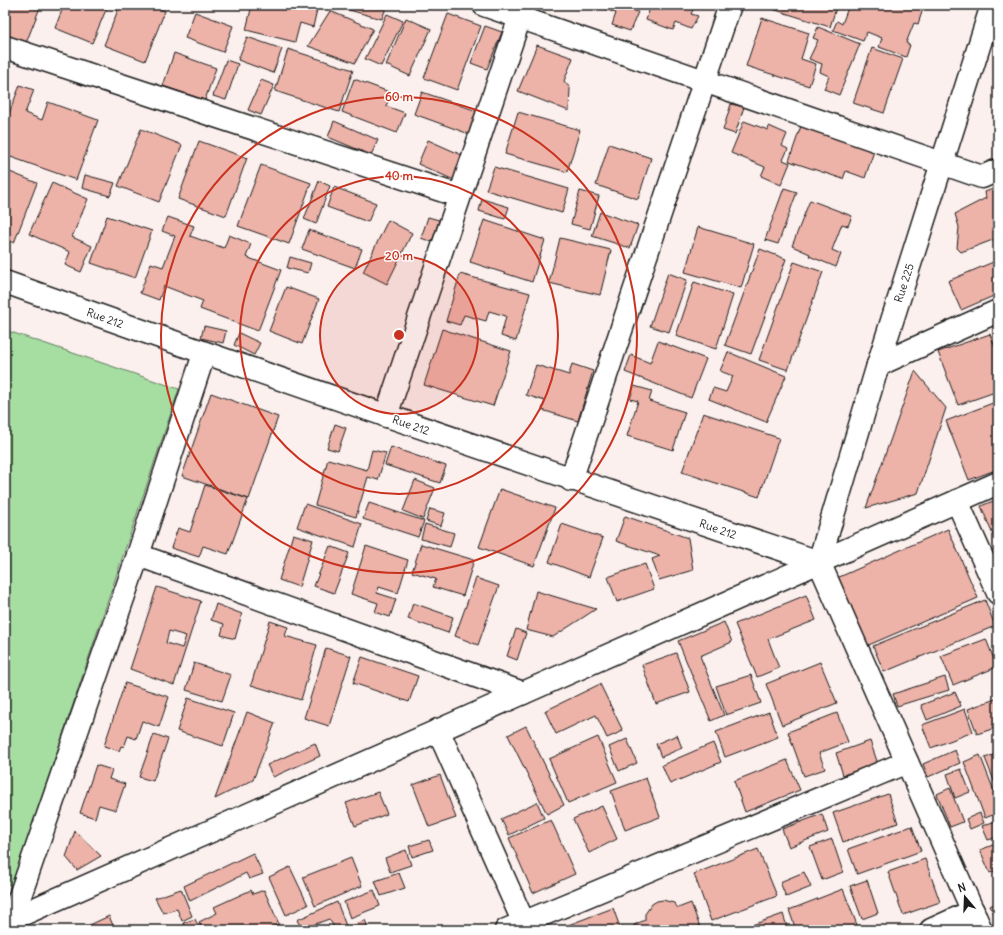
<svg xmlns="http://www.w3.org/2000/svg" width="1003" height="935" viewBox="0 0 1003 935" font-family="Delius,sans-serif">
	<rect width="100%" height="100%" fill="#fbf0ee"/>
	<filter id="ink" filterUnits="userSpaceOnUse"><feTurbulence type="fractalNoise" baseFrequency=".025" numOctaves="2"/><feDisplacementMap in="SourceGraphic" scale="8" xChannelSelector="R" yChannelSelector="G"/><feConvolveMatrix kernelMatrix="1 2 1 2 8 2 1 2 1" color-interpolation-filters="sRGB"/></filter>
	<g filter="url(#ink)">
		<!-- green -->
		<polygon fill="#a6dda1" stroke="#617c5e" points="5,330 179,389 12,886 5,882"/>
		<!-- building -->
		<g fill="#edb2a8" stroke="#1c1c1c" fill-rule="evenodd">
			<polygon points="5,5 41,5 26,43 5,35"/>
			<polygon points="64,5 108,5 92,43 55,28"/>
			<polygon points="120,5 150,5 165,11 145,61 104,45"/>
			<polygon points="252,5 318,5 313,27 300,23 295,42 246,30"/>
			<polygon points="335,5 387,5 382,19 334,6"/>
			<polygon points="593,5 627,5 626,8 638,12 630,31 612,25 616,13"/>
			<polygon points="651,5 695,5 691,14 698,16 691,29 676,23 673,30 646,20"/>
			<polygon points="706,5 722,5 720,11"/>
			<polygon points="766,5 837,5 830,27 766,7"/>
			<polygon points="849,5 912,5 923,9 918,24 914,23 906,43 910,45 906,57 879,47 882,38 867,32 863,41 833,30 837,21 842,24"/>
			<polygon points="330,11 373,29 355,63 308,46"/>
			<polygon points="195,12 233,26 223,52 185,38"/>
			<polygon points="387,14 403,21 381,66 365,59"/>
			<polygon points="448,14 481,26 457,90 424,78"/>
			<polygon points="406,18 431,29 410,76 386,65"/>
			<polygon points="762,18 809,33 801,59 816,64 809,86 746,66"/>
			<polygon points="485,26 502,32 487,69 471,63"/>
			<polygon points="818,27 860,44 839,95 824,89 829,76 820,72 822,64 809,59 818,40 813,38"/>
			<polygon points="247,37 282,49 273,73 238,60"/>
			<polygon points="537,45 573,58 564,81 570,88 569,111 518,91"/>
			<polygon points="872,48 903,59 884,113 853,103"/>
			<polygon points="288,49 353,70 339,112 275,91"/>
			<polygon points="174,53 216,68 205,100 163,86"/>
			<polygon points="226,60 238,64 226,100 213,96"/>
			<polygon points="354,79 392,93 386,106 405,113 397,133 342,112"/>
			<polygon points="261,80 274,85 261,115 248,110"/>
			<polygon points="20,85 34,90 25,113 42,120 48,102 98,120 76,180 5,155 5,124"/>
			<polygon points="422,92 480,112 472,135 414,114"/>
			<polygon points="731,104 744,107 735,134 723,130"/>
			<polygon points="518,112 580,130 567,172 505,154"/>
			<polygon points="334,121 378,140 371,155 328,137"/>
			<polygon points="744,121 768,130 769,126 787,134 782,146 788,149 783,160 790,163 781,185 761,176 765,167 731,153"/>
			<polygon points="802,123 875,148 865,178 846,171 843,179 789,161"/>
			<polygon points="141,129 182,145 159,202 118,186"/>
			<polygon points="428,140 464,156 454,180 418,164"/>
			<polygon points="199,141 247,158 226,216 178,199"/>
			<polygon points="609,144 651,158 638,199 596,185"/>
			<polygon points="261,165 311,183 289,244 238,226"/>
			<polygon points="494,167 569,189 562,213 486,190"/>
			<polygon points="5,170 37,183 14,243 5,239"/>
			<polygon points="85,175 115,183 110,196 82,188"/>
			<polygon points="319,181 330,186 316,224 304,219"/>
			<polygon points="52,183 88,199 72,237 92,246 81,272 65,265 70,252 29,234"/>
			<polygon points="334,187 376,203 368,222 327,207"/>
			<polygon points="998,187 998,238 961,252 957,248 959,227 955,214 986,198 985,192"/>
			<polygon points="784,188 797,192 778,244 765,240"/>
			<polygon points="580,191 599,196 590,229 571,224"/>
			<polygon points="482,199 509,207 505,219 479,211"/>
			<polygon points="810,200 852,216 848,226 842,224 832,250 841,254 836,267 809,256 810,254 792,246"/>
			<polygon points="600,212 638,225 630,248 592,236"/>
			<polygon points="107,216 152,231 135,278 91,263"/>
			<polygon points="168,217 194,226 190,236 224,248 229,235 251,244 246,257 281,270 258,331 200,309 203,301 164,286 159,300 140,293 151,263 163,267 175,236 162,231"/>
			<polygon points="428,217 439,220 432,242 421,238"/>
			<polygon points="388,220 412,233 387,284 363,272"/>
			<polygon points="484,220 545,240 532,282 470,262"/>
			<polygon points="698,227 754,244 741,288 685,272"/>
			<polygon points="309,230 362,249 355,268 302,249"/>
			<polygon points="560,238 611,250 600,295 549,283"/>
			<polygon points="760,249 786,259 751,354 725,345"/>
			<polygon points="290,257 311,263 308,273 287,268"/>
			<polygon points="998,260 998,294 961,310 948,281"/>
			<polygon points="794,262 823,272 788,370 759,360"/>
			<polygon points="668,273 687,280 669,332 650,326"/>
			<polygon points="460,274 530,293 516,341 501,336 506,316 489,311 486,321 464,315 460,325 446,321"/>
			<polygon points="694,282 733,295 716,349 676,336"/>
			<polygon points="286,287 319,299 302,344 269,331"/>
			<polygon points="204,326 226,331 223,343 201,338"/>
			<polygon points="442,329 511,351 493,406 424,385"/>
			<polygon points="239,333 260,343 254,355 234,345"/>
			<polygon points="998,333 998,344 995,335"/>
			<polygon points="990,334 998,355 998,391 958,405 938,352"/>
			<polygon points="658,341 706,359 691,398 625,372 631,355 650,363"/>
			<polygon points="728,352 786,376 766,422 709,399 713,388 726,392 733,376 720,371"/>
			<polygon points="572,364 593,371 578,421 542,410 545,401 526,395 536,365 569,375"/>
			<polygon points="915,371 946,408 918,493 866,508"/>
			<polygon points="634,386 652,391 649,401 685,412 673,450 627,436 638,401 630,399"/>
			<polygon points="211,393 278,417 249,499 182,476"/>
			<polygon points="998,401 998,469 969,480 946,421"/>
			<polygon points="703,413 779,438 759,497 682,472"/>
			<polygon points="335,424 346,428 338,451 327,448"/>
			<polygon points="391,447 446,466 440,483 385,465"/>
			<polygon points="372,450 386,453 378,480 368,477 356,517 315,505 328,459 367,470"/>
			<polygon points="415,480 435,488 423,519 403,511"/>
			<polygon points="205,485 248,499 228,554 203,546 199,557 171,548 178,528 190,532"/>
			<polygon points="500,489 555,508 534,566 479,547"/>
			<polygon points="998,499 998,547 981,506"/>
			<polygon points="369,503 424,521 418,537 363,519"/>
			<polygon points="305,504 362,524 355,547 297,527"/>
			<polygon points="430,509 445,513 441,526 426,521"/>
			<polygon points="625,516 688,538 693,570 659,580 652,559 660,556 616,541"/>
			<polygon points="425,524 454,533 450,547 421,539"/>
			<polygon points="562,524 603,538 589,577 549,562"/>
			<polygon points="948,529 978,598 857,650 828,582"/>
			<polygon points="293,534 313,540 299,587 279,580"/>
			<polygon points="421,544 474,560 463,596 433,587 436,579 412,572"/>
			<polygon points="330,546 349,553 334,593 314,586"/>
			<polygon points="366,546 408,560 398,593 379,587 377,593 396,599 390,617 375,612 378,603 351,594"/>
			<polygon points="645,564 654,589 617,602 608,577"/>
			<polygon points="476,578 499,586 478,645 455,636"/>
			<path d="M157,587L201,601L174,685L130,669ZM169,631L186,636L182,648L166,643Z"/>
			<polygon points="536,591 596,609 553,637 526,630"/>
			<polygon points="806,595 816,620 768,639 779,668 757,677 735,624"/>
			<polygon points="985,600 995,626 884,672 873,646"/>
			<polygon points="413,603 453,617 448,633 408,619"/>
			<polygon points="216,604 242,614 235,639 221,635 224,624 211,620"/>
			<polygon points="270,621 288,627 285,636 317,645 301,700 251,685"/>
			<polygon points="724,622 732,642 700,656 724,715 711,721 678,641"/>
			<polygon points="516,629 526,633 517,660 507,656"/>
			<polygon points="986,639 997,667 953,685 941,656"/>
			<polygon points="326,648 351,656 329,726 304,718"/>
			<polygon points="676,653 690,692 656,704 642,665"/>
			<polygon points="362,657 418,676 409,702 353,683"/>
			<polygon points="820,662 837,703 782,725 766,684"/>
			<polygon points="194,663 231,675 222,701 186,690"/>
			<polygon points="751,675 761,703 726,715 716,686"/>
			<polygon points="945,677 949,690 897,706 893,694"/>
			<polygon points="125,683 169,697 159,727 142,721 136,739 128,736 124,747 121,746 119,751 104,746"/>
			<polygon points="600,684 623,731 607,738 596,715 556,734 545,711"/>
			<polygon points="955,692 961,706 927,720 921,705"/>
			<polygon points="188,698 234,713 223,746 177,731"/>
			<polygon points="998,698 998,727 977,734 968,709"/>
			<polygon points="965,709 973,732 931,748 922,725"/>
			<polygon points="247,712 275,723 253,780 215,799"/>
			<polygon points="769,712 778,737 725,757 716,732"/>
			<polygon points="837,713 848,742 819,753 825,769 804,776 788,732"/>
			<polygon points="526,726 564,805 547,814 508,735"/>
			<polygon points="154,734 168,739 153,781 139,777"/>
			<polygon points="677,735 682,748 661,757 656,744"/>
			<polygon points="598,737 617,782 568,803 549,759"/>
			<polygon points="627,739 637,763 619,771 609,747"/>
			<polygon points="870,741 878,764 843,775 836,753"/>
			<polygon points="315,743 320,756 273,777 267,765"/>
			<polygon points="713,743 721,762 670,784 662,765"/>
			<polygon points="955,750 960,763 928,777 923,764"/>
			<polygon points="998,753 998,791 985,758"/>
			<polygon points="980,755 998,801 998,813 985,818 964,762"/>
			<polygon points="787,760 800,790 745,812 734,781"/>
			<polygon points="96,765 112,770 109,779 125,784 116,810 99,805 95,818 80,813"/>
			<polygon points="961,769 970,792 955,798 947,774"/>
			<polygon points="440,775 456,818 429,827 413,785"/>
			<polygon points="646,778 660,817 625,830 611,791"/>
			<polygon points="950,788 963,822 950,827 937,794"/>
			<polygon points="378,792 387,814 355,826 346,803"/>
			<polygon points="888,794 898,823 843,842 833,813"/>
			<polygon points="537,802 544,818 509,835 501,819"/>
			<polygon points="602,806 617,839 589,853 573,819"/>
			<polygon points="980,813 984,823 970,829 966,819"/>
			<polygon points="822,814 828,832 789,847 782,829"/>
			<polygon points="551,820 575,874 533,893 509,838"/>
			<polygon points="998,820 998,837 988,840 982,826"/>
			<polygon points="912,826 921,851 857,874 848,849"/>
			<polygon points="75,831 101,856 77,870 66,857"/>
			<polygon points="832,839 843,872 822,880 810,847"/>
			<polygon points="429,840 433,850 412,857 409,846"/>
			<polygon points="998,843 998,870 990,873 980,850"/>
			<polygon points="758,849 777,896 711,921 694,874"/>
			<polygon points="406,850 411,865 390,872 385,858"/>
			<polygon points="253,853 263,874 249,879 246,873 190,901 184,886"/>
			<polygon points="351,858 362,886 315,906 303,877"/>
			<polygon points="925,859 940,902 903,915 888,872"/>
			<polygon points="290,867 308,905 286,915 269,877"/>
			<polygon points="804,872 811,887 786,897 780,882"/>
			<polygon points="399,873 405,888 381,896 375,881"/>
			<polygon points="867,880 878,913 862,919 850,886"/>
			<polygon points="181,889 192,916 182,921 177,909 163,913 155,898"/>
			<polygon points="843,889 859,930 796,930 789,910"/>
			<polygon points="251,890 253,894 264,890 279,924 265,930 202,930 199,922 217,913 214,907"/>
			<polygon points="374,890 380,906 350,918 344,902"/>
			<polygon points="663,900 674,903 678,908 691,903 701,930 636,930 634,925 645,920 645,914 652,904 657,901"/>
			<polygon points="337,902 346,926 336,930 329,919 302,929 297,920"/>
			<polygon points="998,902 998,914 995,915 990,906"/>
			<polygon points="613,908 621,930 555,930"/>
			<polygon points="783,914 788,930 738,930"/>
			<polygon points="109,916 115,930 79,930"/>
			<polygon points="195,919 200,930 187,930 183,923"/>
			<polygon points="365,920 369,930 351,930 350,927"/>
			<polygon points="169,926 171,930 161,930"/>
		</g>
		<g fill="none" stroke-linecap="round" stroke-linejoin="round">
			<defs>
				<g id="minor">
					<polyline points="484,5 982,177 998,170"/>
					<polyline points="5,47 459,196"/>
					<path d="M5,282C275,379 547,471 819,562"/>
					<polyline points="878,365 998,311"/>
					<polyline points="386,416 524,5"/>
					<polyline points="571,480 730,5"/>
					<polyline points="957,501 998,593"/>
					<polyline points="138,555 523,693"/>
					<polyline points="819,562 878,365 992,5"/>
					<polyline points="819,562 981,930"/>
					<polyline points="438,730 527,930"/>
					<polyline points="12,919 138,555 204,354"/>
					<polyline points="5,923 12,919 998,483"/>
					<polyline points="506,930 907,762"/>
					<polyline points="931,930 973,911"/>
				</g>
			</defs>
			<!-- minor casing -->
			<use href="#minor" stroke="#1c1c1c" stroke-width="25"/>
			<!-- minor -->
			<use href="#minor" stroke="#fff" stroke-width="22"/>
		</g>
	</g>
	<!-- distance rings -->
	<circle cx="399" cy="335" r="79" fill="#c8321e" fill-opacity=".12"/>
	<g fill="none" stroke="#c8321e" stroke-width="2">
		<circle cx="399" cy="335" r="79"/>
		<circle cx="399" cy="335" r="159"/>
		<circle cx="399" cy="335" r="238"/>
	</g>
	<g text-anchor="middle" stroke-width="3" stroke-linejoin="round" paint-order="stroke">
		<!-- street labels -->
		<g font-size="11" fill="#1c1c1c" stroke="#fff">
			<text transform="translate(904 283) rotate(-72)" y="4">Rue 225</text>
			<text transform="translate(105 318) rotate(20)" y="4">Rue 212</text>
			<text transform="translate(411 425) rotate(19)" y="4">Rue 212</text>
			<text transform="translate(718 529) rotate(19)" y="4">Rue 212</text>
		</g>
	</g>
	<circle cx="399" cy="335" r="6" fill="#c8321e" stroke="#fff" stroke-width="2"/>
	<g font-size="12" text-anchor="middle" font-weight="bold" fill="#c8321e" stroke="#fff" stroke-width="3" stroke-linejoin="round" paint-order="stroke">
		<text x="399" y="101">60 m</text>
		<text x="399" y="180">40 m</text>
		<text x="399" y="260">20 m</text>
	</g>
	<!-- margin -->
	<rect width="1003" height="935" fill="none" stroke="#fff" stroke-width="20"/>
	<rect x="10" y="10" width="983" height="915" fill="none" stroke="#1c1c1c" stroke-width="1.5" filter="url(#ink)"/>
	<!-- north arrow -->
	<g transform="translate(965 897) rotate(341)" stroke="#ffffff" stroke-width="3" paint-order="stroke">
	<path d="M0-3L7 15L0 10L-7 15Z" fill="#1c1c1c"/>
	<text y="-6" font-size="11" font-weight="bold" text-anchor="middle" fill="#1c1c1c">N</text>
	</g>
</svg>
